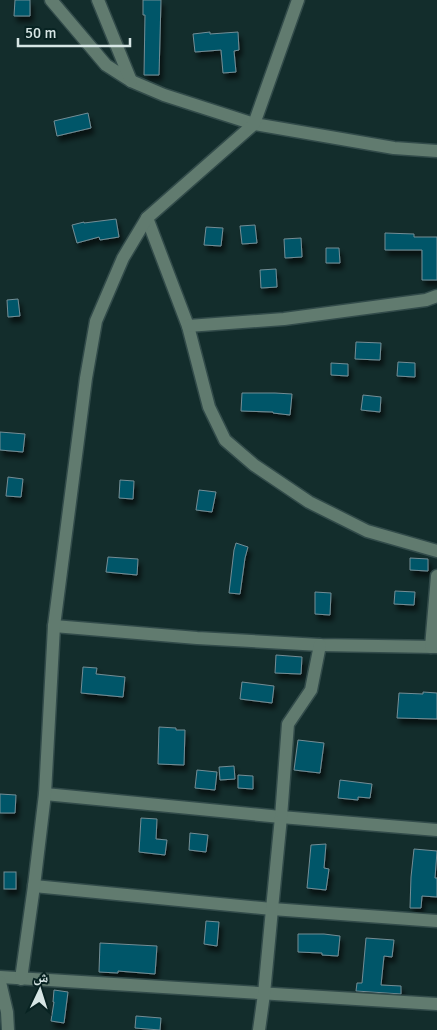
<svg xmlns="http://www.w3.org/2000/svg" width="437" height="1030" viewBox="0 0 437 1030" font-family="Signika,'Noto Naskh Arabic',sans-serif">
	<defs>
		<filter id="shadow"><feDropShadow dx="3" dy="5.5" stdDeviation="2.5" flood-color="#0009"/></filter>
	</defs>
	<rect width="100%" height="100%" fill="#132d2c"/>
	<!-- building -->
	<g fill="#005669" stroke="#738d95" filter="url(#shadow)">
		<polygon points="15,0 30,0 30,16 14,16"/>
		<polygon points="143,0 161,0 159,75 144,75 145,15 143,15"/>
		<polygon points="210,32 210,34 238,32 239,50 234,51 236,72 223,73 221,50 195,52 193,34"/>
		<polygon points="88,113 91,128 57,136 54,121"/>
		<polygon points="116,219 119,237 100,240 99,237 77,243 72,225 84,222 84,223"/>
		<polygon points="255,225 257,243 242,244 240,226"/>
		<polygon points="206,227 223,228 221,246 204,245"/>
		<polygon points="385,233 414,234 414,237 437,237 437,280 422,280 422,250 385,250"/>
		<polygon points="301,238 302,257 285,258 284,239"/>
		<polygon points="326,248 339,248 340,263 326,263"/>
		<polygon points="276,269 277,287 261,288 260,270"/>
		<polygon points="18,299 20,316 8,317 7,300"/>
		<polygon points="356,342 381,343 380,360 355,359"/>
		<polygon points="398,362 415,363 415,377 397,376"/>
		<polygon points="331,363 348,364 348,376 331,375"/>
		<polygon points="242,393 275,393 292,394 290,415 273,413 273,412 241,411"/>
		<polygon points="363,395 381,397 380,412 361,410"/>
		<polygon points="0,432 25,434 23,452 0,450"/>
		<polygon points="8,477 23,479 21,497 6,496"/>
		<polygon points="120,480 134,481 133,499 119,498"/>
		<polygon points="199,490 216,492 212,512 196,510"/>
		<polygon points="236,543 248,547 245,558 240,594 229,593 234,550"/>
		<polygon points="108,557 138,559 137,575 106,572"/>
		<polygon points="410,558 428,559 428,571 410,570"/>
		<polygon points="395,591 415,592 414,605 394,604"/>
		<polygon points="315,592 331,593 330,615 315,614"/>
		<polygon points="276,655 302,657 301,674 275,673"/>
		<polygon points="83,667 97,668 96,674 125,677 123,697 81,693"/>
		<polygon points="242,682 274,686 272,703 240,699"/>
		<polygon points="423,692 437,693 437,719 397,718 399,693 423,694"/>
		<polygon points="159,727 176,728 176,730 185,730 184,765 158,764"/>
		<polygon points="298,740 324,743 320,773 294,770"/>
		<polygon points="234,766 235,779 220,780 219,767"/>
		<polygon points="197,770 217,772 215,790 195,788"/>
		<polygon points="238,775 253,776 253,789 238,788"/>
		<polygon points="340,780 372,784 370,798 358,797 358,800 338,798"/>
		<polygon points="0,794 16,795 15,813 0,813"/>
		<polygon points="141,818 157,819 156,839 167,840 165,855 139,852"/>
		<polygon points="190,833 208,835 206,852 189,850"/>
		<polygon points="326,844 324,868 329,869 326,890 307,888 311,845"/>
		<polygon points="414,849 437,851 435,878 437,878 437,897 422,896 421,908 410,908 411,877"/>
		<rect x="4" y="872" width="12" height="17"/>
		<polygon points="206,921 219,922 217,946 204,944"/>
		<polygon points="298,934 324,934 340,936 338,956 322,955 322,953 298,952"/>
		<polygon points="366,938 394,940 392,957 384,956 381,985 401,986 401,994 356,991 357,983 362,983"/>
		<polygon points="100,943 157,946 155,974 118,971 118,973 99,972"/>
		<polygon points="54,990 68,992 64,1023 51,1021 54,1002 53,1002"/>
		<polygon points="136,1016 161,1018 160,1030 135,1028"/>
	</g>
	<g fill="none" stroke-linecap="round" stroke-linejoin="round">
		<defs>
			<g id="minor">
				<polyline points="51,0 106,65 131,81 164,95 254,124 394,148 437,151"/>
				<polyline points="98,0 131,81"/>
				<polyline points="147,218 188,326 209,407 225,440 254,465 309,502 367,531 437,551"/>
				<polyline points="188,326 284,319 426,300 437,296"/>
				<polyline points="54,626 197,638 320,645 437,647"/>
				<polyline points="431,647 437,576"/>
				<polyline points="45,794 281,817 437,830"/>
				<polyline points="34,886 272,909 437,921"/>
				<polyline points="0,977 437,1004"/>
				<polyline points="21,979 34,886 45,794 54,626 86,378 96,321 123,258 147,218 254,124 298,0"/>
				<polyline points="0,982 7,1012 8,1030"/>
				<polyline points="259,1030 264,994 272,909 281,817 288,724 311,690 320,645"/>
			</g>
		</defs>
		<!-- minor casing -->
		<use href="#minor" stroke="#324b4a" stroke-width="15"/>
		<!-- minor -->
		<use href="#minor" stroke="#617b6f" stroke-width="12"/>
	</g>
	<!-- north arrow -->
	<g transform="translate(40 990) rotate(4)" stroke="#082322" stroke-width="4" paint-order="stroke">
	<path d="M0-4L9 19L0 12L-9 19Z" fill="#d7e6e5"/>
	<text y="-8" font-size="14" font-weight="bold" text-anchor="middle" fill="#d7e6e5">ش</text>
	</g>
	<!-- scale -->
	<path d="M18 38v8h112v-8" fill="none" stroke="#d7e6e5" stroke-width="2.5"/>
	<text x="25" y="38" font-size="15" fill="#d7e6e5" stroke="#082322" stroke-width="4" paint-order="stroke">50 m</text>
</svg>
